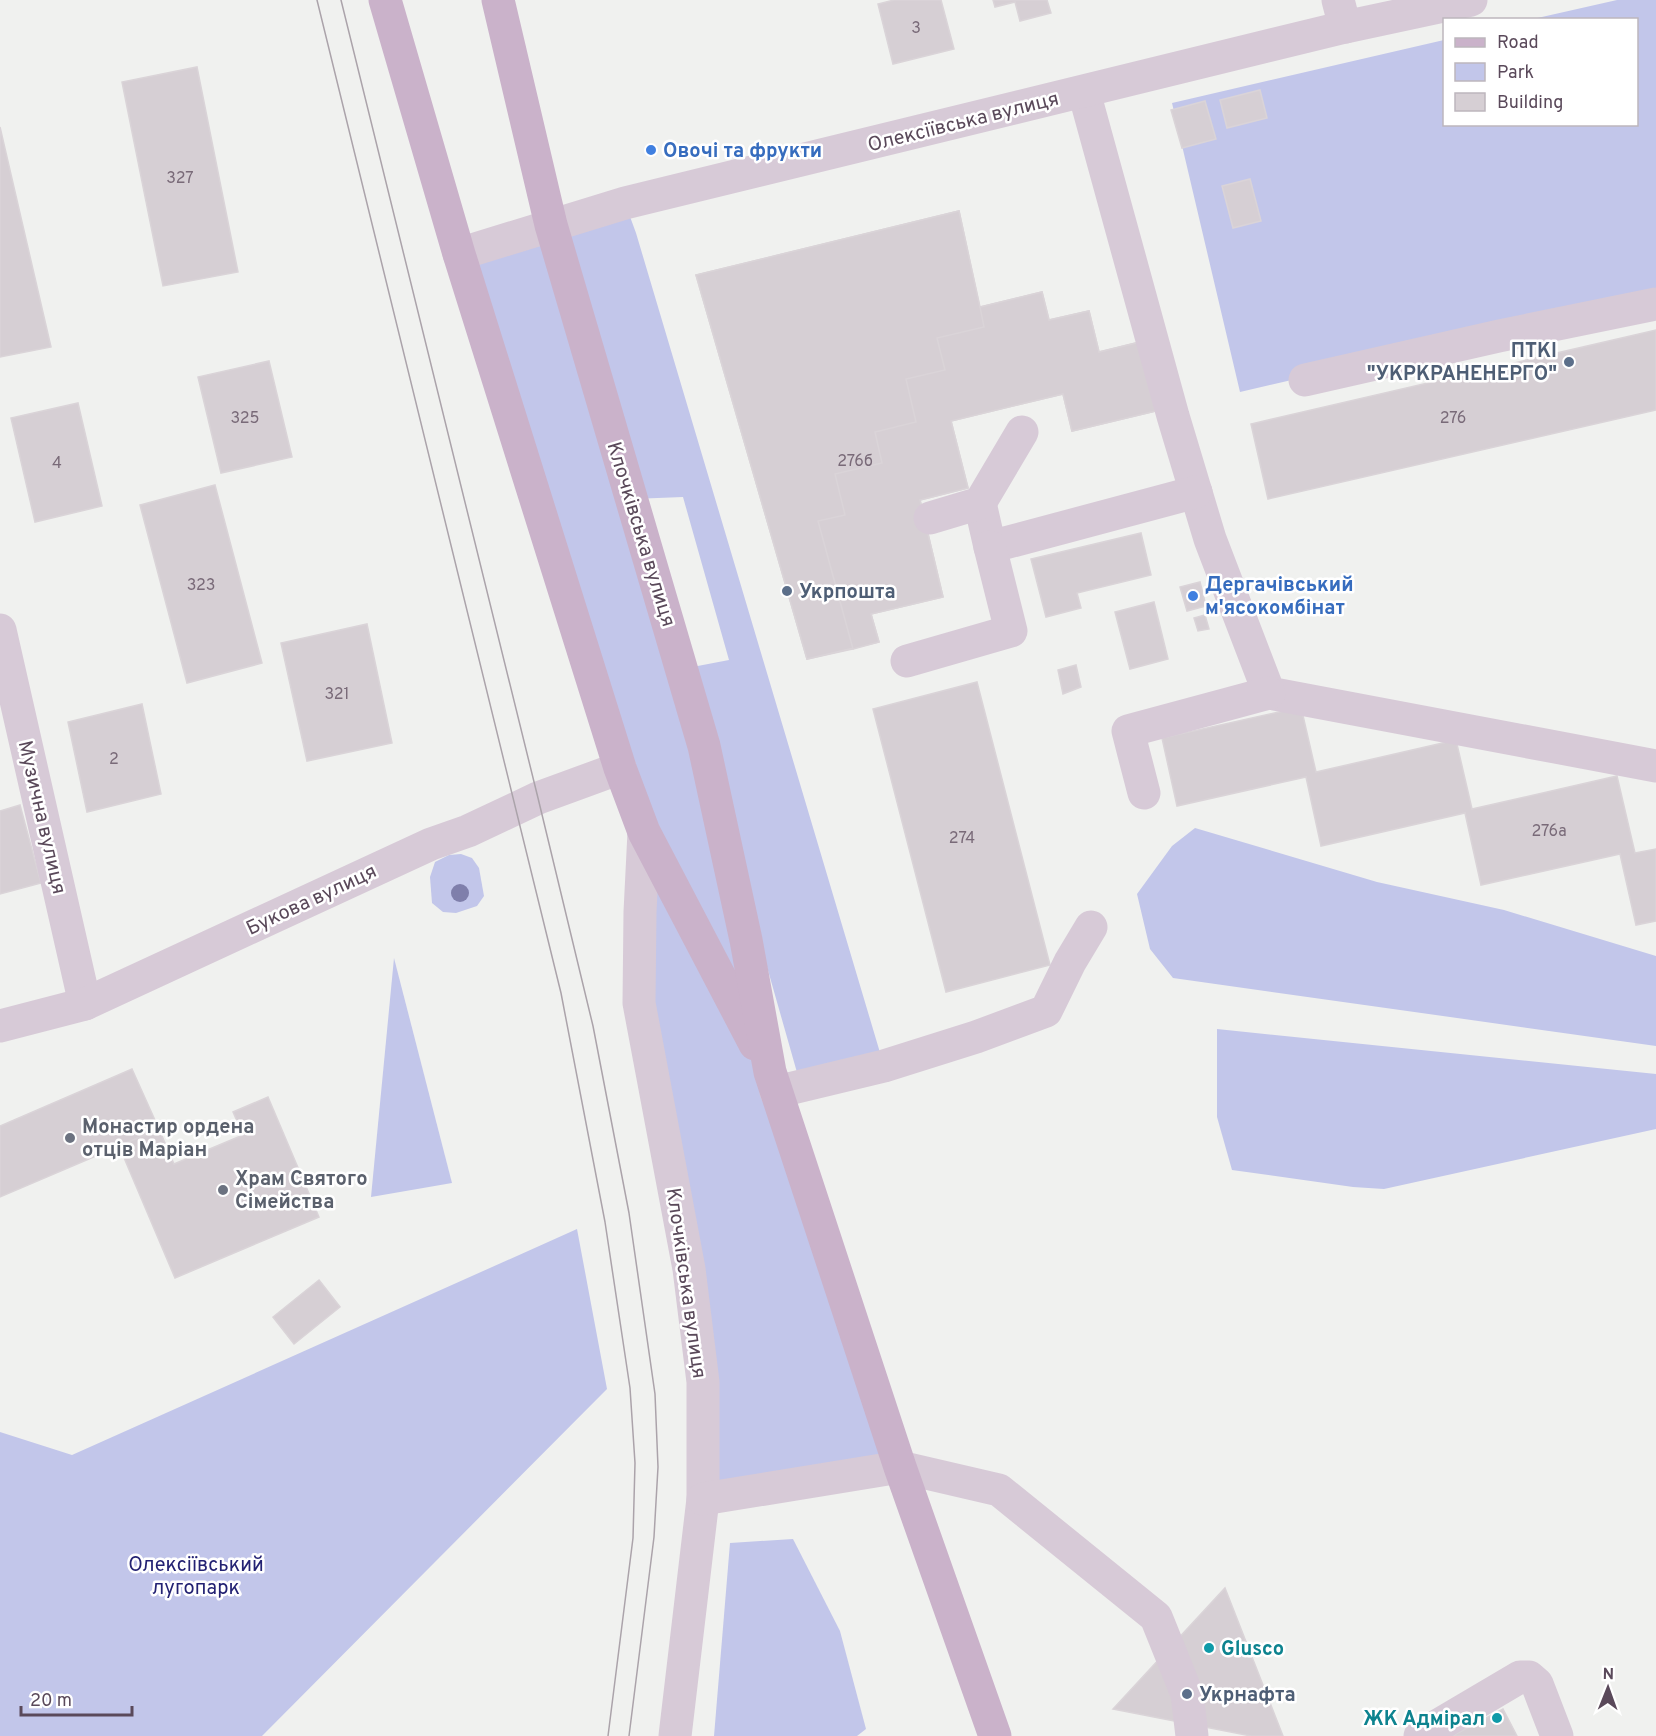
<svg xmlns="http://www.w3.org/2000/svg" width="1656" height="1736" viewBox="0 0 1656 1736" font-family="Overpass,sans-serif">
	<rect width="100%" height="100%" fill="#f0f1ef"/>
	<!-- green -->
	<g fill="#c2c6ea" fill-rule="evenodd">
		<polygon points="1617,0 1656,0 1656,296 1240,392 1172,103 1444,40 1444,124 1636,124 1636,20 1533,19"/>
		<path d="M625,203L636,233L884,1066L800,1083L708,759L746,940L900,1467L703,1499L620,768L459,254ZM683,497L729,660L682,669L632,499Z"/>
		<polygon points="1195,828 1377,882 1504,910 1656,956 1656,1046 1173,978 1150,949 1137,894 1172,846"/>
		<polygon points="461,854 472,858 479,868 484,896 477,906 456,913 443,912 432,903 430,877 435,862 449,855"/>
		<polygon points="394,958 452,1183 371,1197"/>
		<polygon points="1217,1029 1656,1074 1656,1129 1384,1189 1353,1187 1232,1170 1217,1117"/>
		<polygon points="577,1229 607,1389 262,1736 0,1736 0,1432 72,1455"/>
		<polygon points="793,1539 840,1631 866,1729 857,1736 714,1736 730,1543"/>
	</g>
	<!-- building -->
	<g fill="#d6cfd4" stroke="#dad4d8" stroke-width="1.5">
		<polygon points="894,0 941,0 954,49 893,64 878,4"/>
		<polygon points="993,0 1047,0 1051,13 1020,21 1015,2 995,7"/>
		<polygon points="197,67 238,272 163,286 122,82"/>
		<polygon points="1260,90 1267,118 1227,128 1220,100"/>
		<polygon points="1205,101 1216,139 1182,148 1171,110"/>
		<polygon points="0,127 51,347 0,357"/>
		<polygon points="1250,179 1261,221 1233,228 1222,186"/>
		<polygon points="959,211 984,327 937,338 945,370 906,379 916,422 875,432 882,463 835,474 845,515 818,521 853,649 807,659 696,275"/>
		<polygon points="959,211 980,307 1042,292 1049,320 1089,311 1099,352 1140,342 1156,411 1072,431 1063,394 951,421 968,488 920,500 943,597 871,614 879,642 807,659 696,275"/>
		<polygon points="1042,292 1049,320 1089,311 1099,352 1140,342 1156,411 1072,431 1063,394 951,421 968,488 920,500 943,597 871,614 879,642 853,649 818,521 845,515 835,474 882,463 875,432 916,422 906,379 945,370 937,338 984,327 980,307"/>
		<polygon points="1656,330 1656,410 1268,499 1251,424"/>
		<polygon points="269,361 292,457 221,473 198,377"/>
		<polygon points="78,403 102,506 35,522 11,418"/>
		<polygon points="215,485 262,663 187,683 140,505"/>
		<polygon points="1141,533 1151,575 1077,593 1081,608 1046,617 1031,559"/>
		<polygon points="1200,582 1206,606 1187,611 1180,587"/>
		<polygon points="1154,602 1168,659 1130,669 1115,612"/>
		<polygon points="1205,615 1209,629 1198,631 1194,618"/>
		<polygon points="367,624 392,743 307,761 281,643"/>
		<polygon points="1076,665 1081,687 1063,694 1058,670"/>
		<polygon points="977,682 1050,965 946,992 873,709"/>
		<polygon points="142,704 161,794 87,812 68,722"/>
		<polygon points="1301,707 1316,772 1456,740 1472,809 1617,776 1635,853 1656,849 1656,921 1636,925 1620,854 1481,885 1465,813 1321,846 1306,777 1177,806 1162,738"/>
		<polygon points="20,805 41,883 0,894 0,811"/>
		<polygon points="132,1069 159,1129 0,1197 0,1126"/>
		<polygon points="268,1097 319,1217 175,1278 119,1146 159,1129 174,1164 243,1135 233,1112"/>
		<polygon points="319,1280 340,1307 294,1344 273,1317"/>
		<polygon points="1225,1588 1283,1736 1251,1736 1113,1709"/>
		<polygon points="1503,1709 1517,1736 1436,1736 1454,1735"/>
	</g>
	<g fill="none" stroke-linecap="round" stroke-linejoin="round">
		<!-- minor -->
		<g stroke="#d7cad7" stroke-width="33">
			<polyline points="1338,0 1345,27"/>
			<polyline points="1084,92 1173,416 1210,539 1269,693 1656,766"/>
			<polyline points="459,254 625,203 1345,27 1471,0"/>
			<polyline points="1305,380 1499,336 1656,304"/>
			<polyline points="980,503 990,547 1196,492"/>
			<polyline points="930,518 980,503 1022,432"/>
			<polyline points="0,630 85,1004"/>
			<polyline points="907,661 1011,631 990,547"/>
			<polyline points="1144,793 1128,731 1269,693"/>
			<polyline points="644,832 640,912 639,1003 689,1269 703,1382 703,1499 675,1736"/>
			<polyline points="0,1026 85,1004 431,844 468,831 538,798 620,768"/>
			<polyline points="776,1092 884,1066 976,1037 1046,1011 1070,962 1091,927"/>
			<polyline points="703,1499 900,1467 999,1490 1156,1617 1187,1694 1192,1736"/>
			<polyline points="1420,1736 1520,1677 1529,1677 1537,1684 1557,1736"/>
		</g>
		<!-- major -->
		<g stroke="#cab2ca" stroke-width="33">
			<polyline points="385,0 459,254 620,768 644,832 755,1044"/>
			<polyline points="498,0 551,225 704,746 746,940 770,1072 900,1467 995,1736"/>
		</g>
		<!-- tram -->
		<g stroke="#aba3aa" stroke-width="1.5">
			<polyline points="317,0 561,993 605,1222 630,1388 635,1463 633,1538 608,1736"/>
			<polyline points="341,0 538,798 593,1026 629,1213 655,1394 658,1467 654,1537 629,1736"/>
		</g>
	</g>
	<!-- trees -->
	<circle fill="#7f7fab" cx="460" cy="893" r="9"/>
	<!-- markers -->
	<g fill="#3f7fe0" stroke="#fff" stroke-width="2">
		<circle cx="651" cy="150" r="6"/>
		<circle cx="1193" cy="596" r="6"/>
	</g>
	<g fill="#5c6f8a" stroke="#fff" stroke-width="2">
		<circle cx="1569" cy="362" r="6"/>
		<circle cx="787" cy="591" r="6"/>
		<circle cx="1187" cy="1694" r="6"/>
	</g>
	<g fill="#6b7280" stroke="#fff" stroke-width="2">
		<circle cx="70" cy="1138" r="6"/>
		<circle cx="223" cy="1190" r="6"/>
	</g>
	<g fill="#0f9aa8" stroke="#fff" stroke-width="2">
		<circle cx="1209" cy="1648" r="6"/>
		<circle cx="1497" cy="1718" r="6"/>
	</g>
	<g text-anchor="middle" stroke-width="5" stroke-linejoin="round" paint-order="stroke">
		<!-- number labels -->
		<g font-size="16" fill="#796a78">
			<text x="916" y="33">3</text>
			<text x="180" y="183">327</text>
			<text x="245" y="423">325</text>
			<text x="1453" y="423">276</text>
			<text x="855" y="466">276б</text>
			<text x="57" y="468">4</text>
			<text x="201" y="590">323</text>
			<text x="337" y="699">321</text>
			<text x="114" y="764">2</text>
			<text x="1549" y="836">276а</text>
			<text x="962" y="843">274</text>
		</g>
		<!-- street labels -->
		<g font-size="20" fill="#5a495a" stroke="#fff">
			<text transform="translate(963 121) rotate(-14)" y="7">Олексіївська вулиця</text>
			<text transform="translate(642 534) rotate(73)" y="7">Клочківська вулиця</text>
			<text transform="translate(43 817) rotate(77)" y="7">Музична вулиця</text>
			<text transform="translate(311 899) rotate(-25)" y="7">Букова вулиця</text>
			<text transform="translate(687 1283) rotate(82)" y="7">Клочківська вулиця</text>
		</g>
		<!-- shop labels -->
		<g font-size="20" font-weight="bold" fill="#366cbe" stroke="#fff" text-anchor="start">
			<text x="663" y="157">Овочі та фрукти</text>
			<text x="1205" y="591">Дергачівський<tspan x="1205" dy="23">м'ясокомбінат</tspan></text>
		</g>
		<!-- service labels -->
		<g font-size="20" font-weight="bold" fill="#4e5e75" stroke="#fff" text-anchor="start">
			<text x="1557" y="357" text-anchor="end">ПТКІ<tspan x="1557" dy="23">"УКРКРАНЕНЕРГО"</tspan></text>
			<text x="799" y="598">Укрпошта</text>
			<text x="1199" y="1701">Укрнафта</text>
		</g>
		<!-- worship labels -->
		<g font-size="20" font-weight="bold" fill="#5b616d" stroke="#fff" text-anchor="start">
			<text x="82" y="1133">Монастир ордена<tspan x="82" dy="23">отців Маріан</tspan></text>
			<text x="235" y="1185">Храм Святого<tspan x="235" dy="23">Сімейства</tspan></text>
		</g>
		<!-- park labels -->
		<g font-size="20" fill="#232273" stroke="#fff">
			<text x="196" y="1571">Олексіївський<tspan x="196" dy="23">лугопарк</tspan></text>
		</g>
		<!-- culture labels -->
		<g font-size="20" font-weight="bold" fill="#0d838f" stroke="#fff" text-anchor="start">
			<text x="1221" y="1655">Glusco</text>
			<text x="1485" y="1725" text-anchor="end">ЖК Адмірал</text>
		</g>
	</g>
	<!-- legend -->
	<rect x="1443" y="18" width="195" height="108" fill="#ffffff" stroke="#bdb6bd" stroke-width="1.5"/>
	<rect x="1455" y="38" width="30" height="9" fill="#cab2ca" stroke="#bdb6bd" stroke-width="1.5"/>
	<text x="1497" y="48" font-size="18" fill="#5a495a">Road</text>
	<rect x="1455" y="63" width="30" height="18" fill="#c2c6ea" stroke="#bdb6bd" stroke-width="1.5"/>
	<text x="1497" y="78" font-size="18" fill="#5a495a">Park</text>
	<rect x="1455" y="93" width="30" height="18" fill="#d6cfd4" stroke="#bdb6bd" stroke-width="1.5"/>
	<text x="1497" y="108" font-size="18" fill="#5a495a">Building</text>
	<!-- north arrow -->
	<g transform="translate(1608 1688) rotate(1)" stroke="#ffffff" stroke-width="4.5" paint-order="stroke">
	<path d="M0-4.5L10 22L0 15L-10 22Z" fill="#5a495a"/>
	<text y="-9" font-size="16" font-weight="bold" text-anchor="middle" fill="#5a495a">N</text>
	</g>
	<!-- scale -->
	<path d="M21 1706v9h111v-9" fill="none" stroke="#5a495a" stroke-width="3"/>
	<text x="30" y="1706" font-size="18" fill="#5a495a" stroke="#ffffff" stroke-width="4.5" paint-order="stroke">20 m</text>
</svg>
